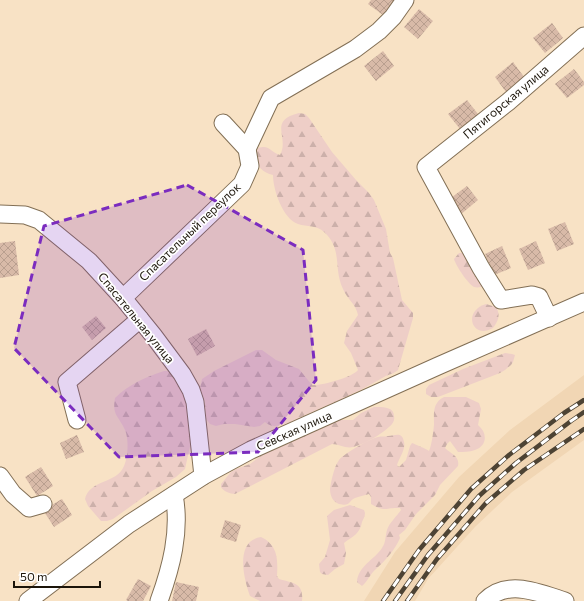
<svg xmlns="http://www.w3.org/2000/svg" width="584" height="601" viewBox="0 0 584 601" font-family="Commissioner,sans-serif">
	<defs>
		<pattern id="forest-firs" width="22" height="20" patternUnits="userSpaceOnUse"><rect width="22" height="20" fill="#eecec7"/><path d="M5 1l3.5 6h-7zM16 11l3.5 6h-7z" fill="#ccb0aa"/></pattern>
		<pattern id="building-cross-hatch" width="8" height="8" patternUnits="userSpaceOnUse"><rect width="8" height="8" fill="#d8baa8"/><path d="M0 0l8 8M0 8l8-8" fill="none" stroke="#b99f8f"/></pattern>
	</defs>
	<rect width="100%" height="100%" fill="#f8e2c5"/>
	<!-- built -->
	<polygon fill="#f1d6b4" points="584,375 584,440 512,492 475,527 428,579 415,601 364,601 395,552 459,477 510,430"/>
	<!-- forest -->
	<g fill="url(#forest-firs)">
		<path d="M299,113L305,114L309,118L332,152L356,180L369,193L374,200L386,229L390,253L393,258L402,300L413,313V318L398,370C394,374 389,374 384,377C354,395 320,408 288,423C280,425 272,429 265,422L260,426L254,427L235,424H224L216,426L210,424L206,419L205,401L200,388L202,379L214,371L256,350H262L276,360L299,369L312,385C321,386 353,377 358,370L351,353L344,343L347,331L358,315C356,304 347,299 343,289C333,268 343,249 324,232C317,225 307,227 298,224C283,219 273,190 273,175C260,173 252,160 258,148C270,144 270,152 280,155C290,137 267,121 299,113Z"/>
		<path d="M459,253H465L484,286C481,287 478,288 474,287C468,284 456,266 454,259Z"/>
		<path d="M486,304L496,307C501,315 498,321 493,328C472,340 462,311 486,304Z"/>
		<polygon points="505,353 512,354 515,355 513,362 511,365 505,370 500,373 438,397 431,397 426,394 426,389 429,385 463,369"/>
		<path d="M164,371H170L183,386L190,420L191,442L185,469L176,477L152,491L113,519L107,521H101L88,506L85,499C90,479 117,484 124,466C128,457 129,439 125,430C118,415 112,416 115,398C129,384 146,377 164,371Z"/>
		<path d="M444,397H466L479,403L481,409L478,425C488,433 487,446 475,450C469,452 464,452 458,452L450,441L447,444L445,448C451,454 460,456 458,466L440,485L435,495L416,514L405,530L399,535L400,538C395,550 385,561 376,569C370,574 368,581 362,586L357,582C358,566 374,560 382,548C386,542 385,537 387,530C389,523 397,516 401,510L400,508C385,507 386,513 371,504V497L369,494C364,495 359,497 355,498C348,501 351,507 339,504C333,502 330,496 330,489C331,481 334,467 339,460C345,453 369,439 378,437C381,436 385,437 388,436C395,436 402,431 404,442C406,449 399,458 397,465L399,467L406,460L410,446L412,443C415,444 426,449 429,451C432,444 433,433 434,425C434,414 432,403 444,397Z"/>
		<path d="M374,407C381,407 394,406 394,416C395,420 393,424 389,427C382,434 363,445 353,447C346,449 339,444 332,444L235,494C230,494 223,491 221,487V484L231,472L236,469L250,464L265,453L285,445L332,421L337,420H353L361,413Z"/>
		<path d="M350,505L364,510L365,513C365,517 363,519 362,522C360,534 353,536 344,543L346,553L344,564L335,569L328,575L322,574L320,572L319,564L325,557L330,540L327,516L334,510Z"/>
		<path d="M261,537C278,545 278,560 277,576L279,579C293,583 304,583 302,601H260L250,596C244,580 234,541 261,537Z"/>
	</g>
	<!-- building -->
	<g fill="url(#building-cross-hatch)">
		<polygon points="371,0 395,0 383,15 368,4"/>
		<polygon points="419,9 433,21 418,39 404,27"/>
		<polygon points="552,23 563,38 545,53 533,38"/>
		<polygon points="383,51 394,66 376,81 364,66"/>
		<polygon points="513,62 524,77 506,92 495,77"/>
		<polygon points="574,69 584,82 584,85 567,98 555,84"/>
		<polygon points="467,100 478,114 460,129 448,114"/>
		<polygon points="467,186 478,200 460,215 448,200"/>
		<polygon points="565,222 574,244 557,251 548,229"/>
		<polygon points="15,241 19,275 0,278 0,243"/>
		<polygon points="536,241 545,263 528,270 519,249"/>
		<polygon points="502,246 511,268 494,275 485,254"/>
		<polygon points="96,316 106,328 92,340 82,327"/>
		<polygon points="206,329 215,346 197,356 188,339"/>
		<polygon points="77,435 84,452 66,459 60,443"/>
		<polygon points="41,467 53,486 37,496 25,477"/>
		<polygon points="62,499 72,515 54,527 43,510"/>
		<polygon points="225,520 241,525 236,542 220,537"/>
		<polygon points="138,579 151,586 143,601 128,601 126,600"/>
		<polygon points="176,582 199,587 196,601 172,601"/>
	</g>
	<g fill="none" stroke-linecap="round" stroke-linejoin="round">
		<defs>
			<g id="minor">
				<polyline points="247,149 271,98 355,49 379,31 393,17 405,0"/>
				<polyline points="0,214 25,215 39,220 89,261 123,298 153,335 182,374 191,390 195,402 203,476"/>
				<polyline points="123,298 242,184 250,166 247,149 223,123"/>
				<polyline points="549,318 539,297 532,295 501,300 481,268 426,167 508,102 584,36"/>
				<polyline points="77,420 67,382 140,319"/>
				<polyline points="0,476 13,494 29,508 43,504"/>
				<polyline points="28,601 129,524 203,476 251,450 438,366 584,302"/>
				<path d="M159,601C171,568 181,531 174,495"/>
				<path d="M485,601C507,578 540,593 565,601"/>
			</g>
		</defs>
		<!-- minor casing -->
		<use href="#minor" stroke="#826f55" stroke-width="19"/>
		<!-- minor -->
		<use href="#minor" stroke="#fff" stroke-width="17"/>
		<defs>
			<g id="rail">
				<polyline points="383,601 419,550 471,489 509,455 564,413 584,400"/>
				<polyline points="395,601 428,555 479,496 516,463 571,421 584,412"/>
				<polyline points="407,601 437,559 486,503 524,470 584,429"/>
			</g>
		</defs>
		<!-- rail casing -->
		<use href="#rail" stroke="#4d4334" stroke-width="4.5"/>
		<!-- rail -->
		<use href="#rail" stroke="#fff" stroke-width="3" stroke-dasharray="9" stroke-linecap="butt"/>
	</g>
	<!-- marked area -->
	<path fill="#7b2cbf" fill-opacity="0.2" stroke="#7b2cbf" stroke-width="3" stroke-dasharray="8 5" stroke-linejoin="round" d="M187,185L303,250L316,380L258,452L119,457L14,348L44,226Z"/>
	<g text-anchor="middle" stroke-width="3.5" stroke-linejoin="round" paint-order="stroke">
		<!-- street labels -->
		<g font-size="12" fill="#1b1409" stroke="#fff">
			<text transform="translate(506 102) rotate(-40)" y="4">Пятигорская улица</text>
			<text transform="translate(190 232) rotate(-44)" y="4">Спасательный переулок</text>
			<text transform="translate(136 318) rotate(51)" y="4">Спасательная улица</text>
			<text transform="translate(294 431) rotate(-24)" y="4">Севская улица</text>
		</g>
	</g>
	<!-- scale -->
	<path d="M14 581v6h86v-6" fill="none" stroke="#1b1409" stroke-width="2"/>
	<text x="20" y="581" font-size="12" fill="#1b1409" stroke="#ffffff" stroke-width="3" paint-order="stroke">50 m</text>
</svg>
